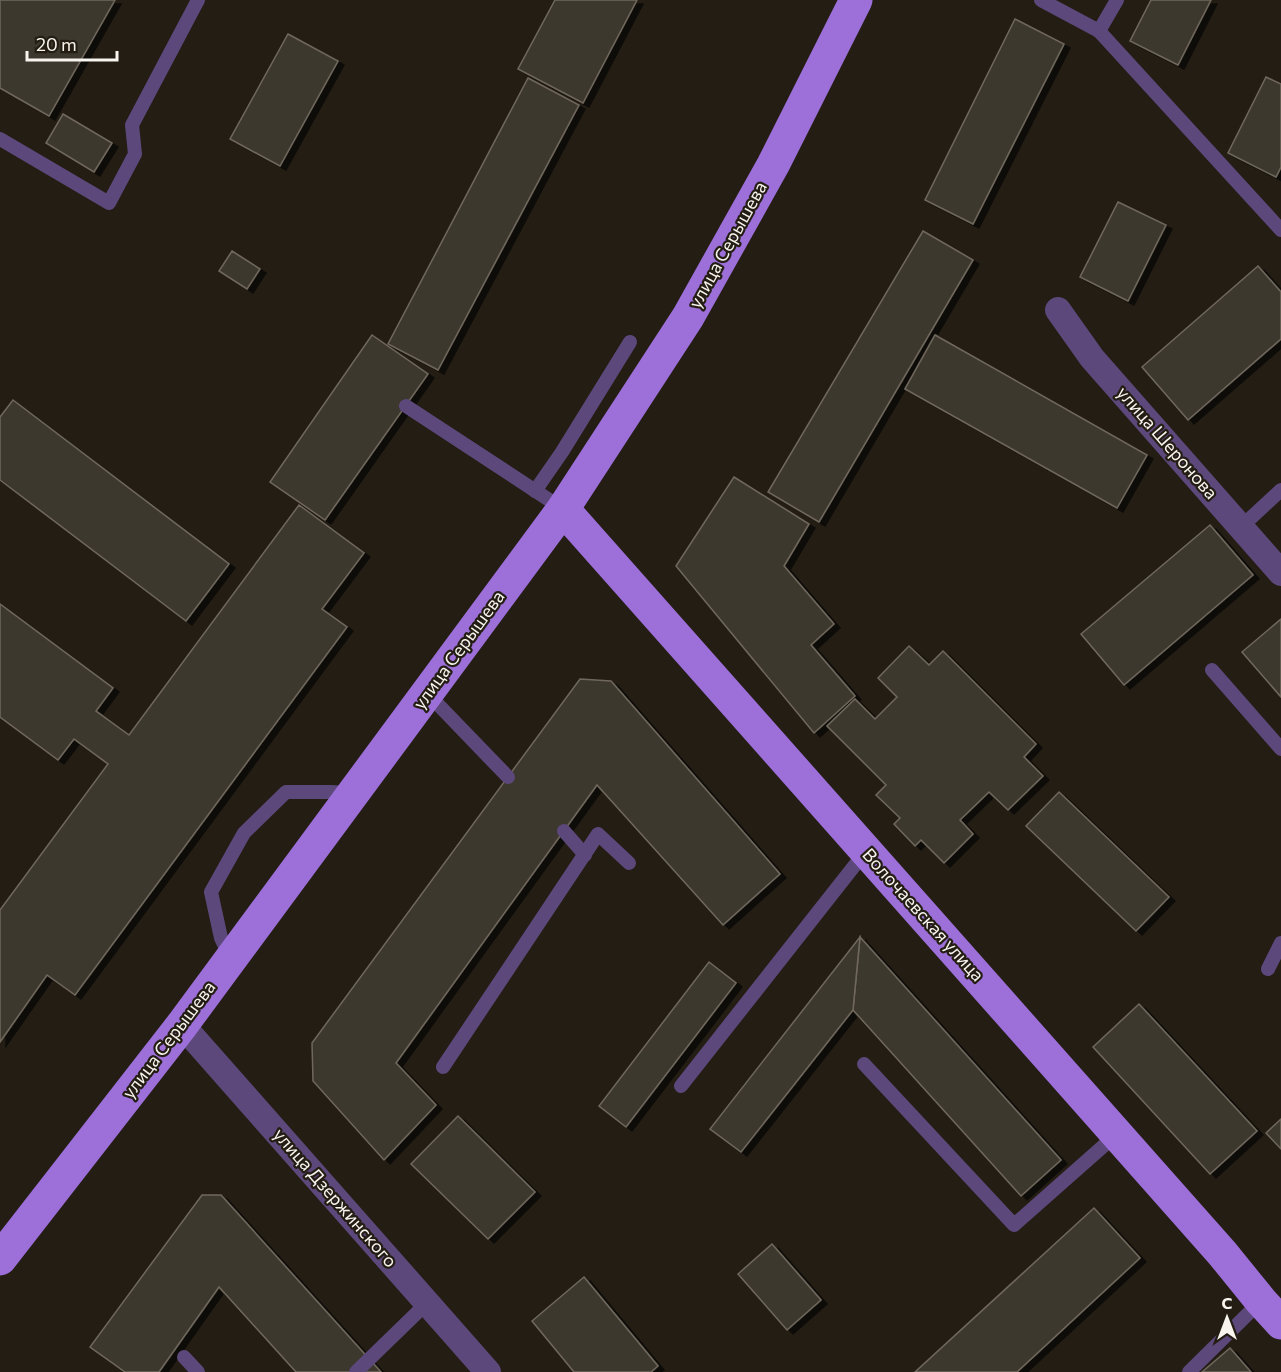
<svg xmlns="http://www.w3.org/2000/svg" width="1281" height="1372" viewBox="0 0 1281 1372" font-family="Commissioner,sans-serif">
	<defs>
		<filter id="shadow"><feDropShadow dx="6" dy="4" stdDeviation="0" flood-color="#0009"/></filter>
	</defs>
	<rect width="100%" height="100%" fill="#231d14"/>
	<!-- building -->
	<g fill="#3e382e" stroke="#6f685d" stroke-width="1.5" filter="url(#shadow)">
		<polygon points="0,0 115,0 49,116 0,88"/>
		<polygon points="555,0 637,0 583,103 518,69"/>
		<polygon points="1151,0 1211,0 1178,65 1130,41"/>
		<polygon points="1015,19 1064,44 973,224 925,200"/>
		<polygon points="288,34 338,61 280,166 230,139"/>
		<polygon points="1266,77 1281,84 1281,167 1276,177 1228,153"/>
		<polygon points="528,78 579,105 438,370 388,344"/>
		<polygon points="63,114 112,143 94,172 46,143"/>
		<polygon points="1118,202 1166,225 1128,301 1080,277"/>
		<polygon points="923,231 973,260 819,522 768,492"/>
		<polygon points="232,251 260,269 247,289 219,271"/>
		<polygon points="1258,266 1281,292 1281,339 1188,420 1142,367"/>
		<polygon points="372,335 428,374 325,520 270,482"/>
		<polygon points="935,335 1147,455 1117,508 905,389"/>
		<polygon points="13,400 229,564 186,621 0,480 0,417"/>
		<polygon points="734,477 809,524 784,566 834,624 811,645 855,696 814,733 676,566"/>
		<polygon points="299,505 364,553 322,609 347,627 75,995 47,975 0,1042 0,910 108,764 74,739 58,760 0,717 0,604 113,688 96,711 129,735"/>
		<polygon points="1210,525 1253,575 1124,685 1081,634"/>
		<polygon points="1281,619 1281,697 1242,652"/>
		<polygon points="909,646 929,665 943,651 1036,744 1024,757 1043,776 1008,810 989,792 960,820 973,834 944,863 921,840 915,846 894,824 900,818 876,795 886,785 827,726 855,699 875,719 897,697 878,678"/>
		<polygon points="580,679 611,681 780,874 723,925 597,785 396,1063 436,1105 384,1160 313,1081 312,1043"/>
		<polygon points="1059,792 1169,897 1136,931 1026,826"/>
		<polygon points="860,937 1061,1160 1021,1196 853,1010"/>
		<polygon points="860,937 853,1010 741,1152 710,1129"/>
		<polygon points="709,962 736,983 626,1127 599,1106"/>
		<polygon points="1139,1004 1257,1131 1210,1174 1093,1047"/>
		<polygon points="458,1116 535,1192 488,1239 411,1164"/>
		<polygon points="1281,1119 1281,1149 1266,1133"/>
		<polygon points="202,1195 221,1195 381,1372 296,1372 219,1287 159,1372 125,1372 90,1347"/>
		<polygon points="1094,1208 1140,1258 1017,1372 915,1372"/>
		<polygon points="772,1244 821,1300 787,1330 738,1274"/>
		<polygon points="584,1277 658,1366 651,1372 574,1372 532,1321"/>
		<polygon points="1230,1348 1251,1372 1202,1372"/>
	</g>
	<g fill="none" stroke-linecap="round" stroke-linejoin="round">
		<!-- lane -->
		<g stroke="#5d487b" stroke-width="14">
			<polyline points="1041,0 1099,31 1117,0"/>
			<polyline points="1099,31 1281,230"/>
			<polyline points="0,139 109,203 135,154 132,125 198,0"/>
			<polyline points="406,406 563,509"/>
			<polyline points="535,491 562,452 630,342"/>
			<polyline points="1241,527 1281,490"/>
			<polyline points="1212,670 1281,749"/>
			<polyline points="427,693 508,777"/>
			<polyline points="564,831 585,855"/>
			<polyline points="231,958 221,938 211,892 244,833 286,792 330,792 351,793"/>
			<polyline points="1268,969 1281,943"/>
			<polyline points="864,1064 1014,1225 1117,1134"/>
			<polyline points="443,1067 598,834 629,863"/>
			<polyline points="681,1086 866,851"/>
			<polyline points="184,1357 198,1372"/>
			<polyline points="356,1372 427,1303"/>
			<polyline points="1189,1372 1261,1301"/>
		</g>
		<!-- street -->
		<g stroke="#5d487b" stroke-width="26">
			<polyline points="1058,310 1092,358 1281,573"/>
			<polyline points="182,1025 488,1372"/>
		</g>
		<!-- primary -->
		<g stroke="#9d6fd9" stroke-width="33">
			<polyline points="563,509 1222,1253 1261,1301 1281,1323"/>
			<polyline points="0,1259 182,1025 563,509 688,317 773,165 856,0"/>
		</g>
	</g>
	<g text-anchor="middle" stroke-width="4.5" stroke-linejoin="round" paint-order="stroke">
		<!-- street labels -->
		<g font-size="18" fill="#f8f4ee" stroke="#231d14">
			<text transform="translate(728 245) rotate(-61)" y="6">улица Серышева</text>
			<text transform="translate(1167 443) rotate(49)" y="6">улица Шеронова</text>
			<text transform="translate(459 650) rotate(-54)" y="6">улица Серышева</text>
			<text transform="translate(923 915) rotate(48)" y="6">Волочаевская улица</text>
			<text transform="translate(169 1040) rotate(-53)" y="6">улица Серышева</text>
			<text transform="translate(335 1198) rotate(49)" y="6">улица Дзержинского</text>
		</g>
	</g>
	<!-- north arrow -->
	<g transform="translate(1227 1318)" stroke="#231d14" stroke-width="4.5" paint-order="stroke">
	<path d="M0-4.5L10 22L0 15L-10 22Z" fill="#f8f4ee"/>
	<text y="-9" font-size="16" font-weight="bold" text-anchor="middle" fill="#f8f4ee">С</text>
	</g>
	<!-- scale -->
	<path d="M27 51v9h90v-9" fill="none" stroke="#f8f4ee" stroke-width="3"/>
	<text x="36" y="51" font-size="18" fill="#f8f4ee" stroke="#231d14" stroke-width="4.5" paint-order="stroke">20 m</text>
</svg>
